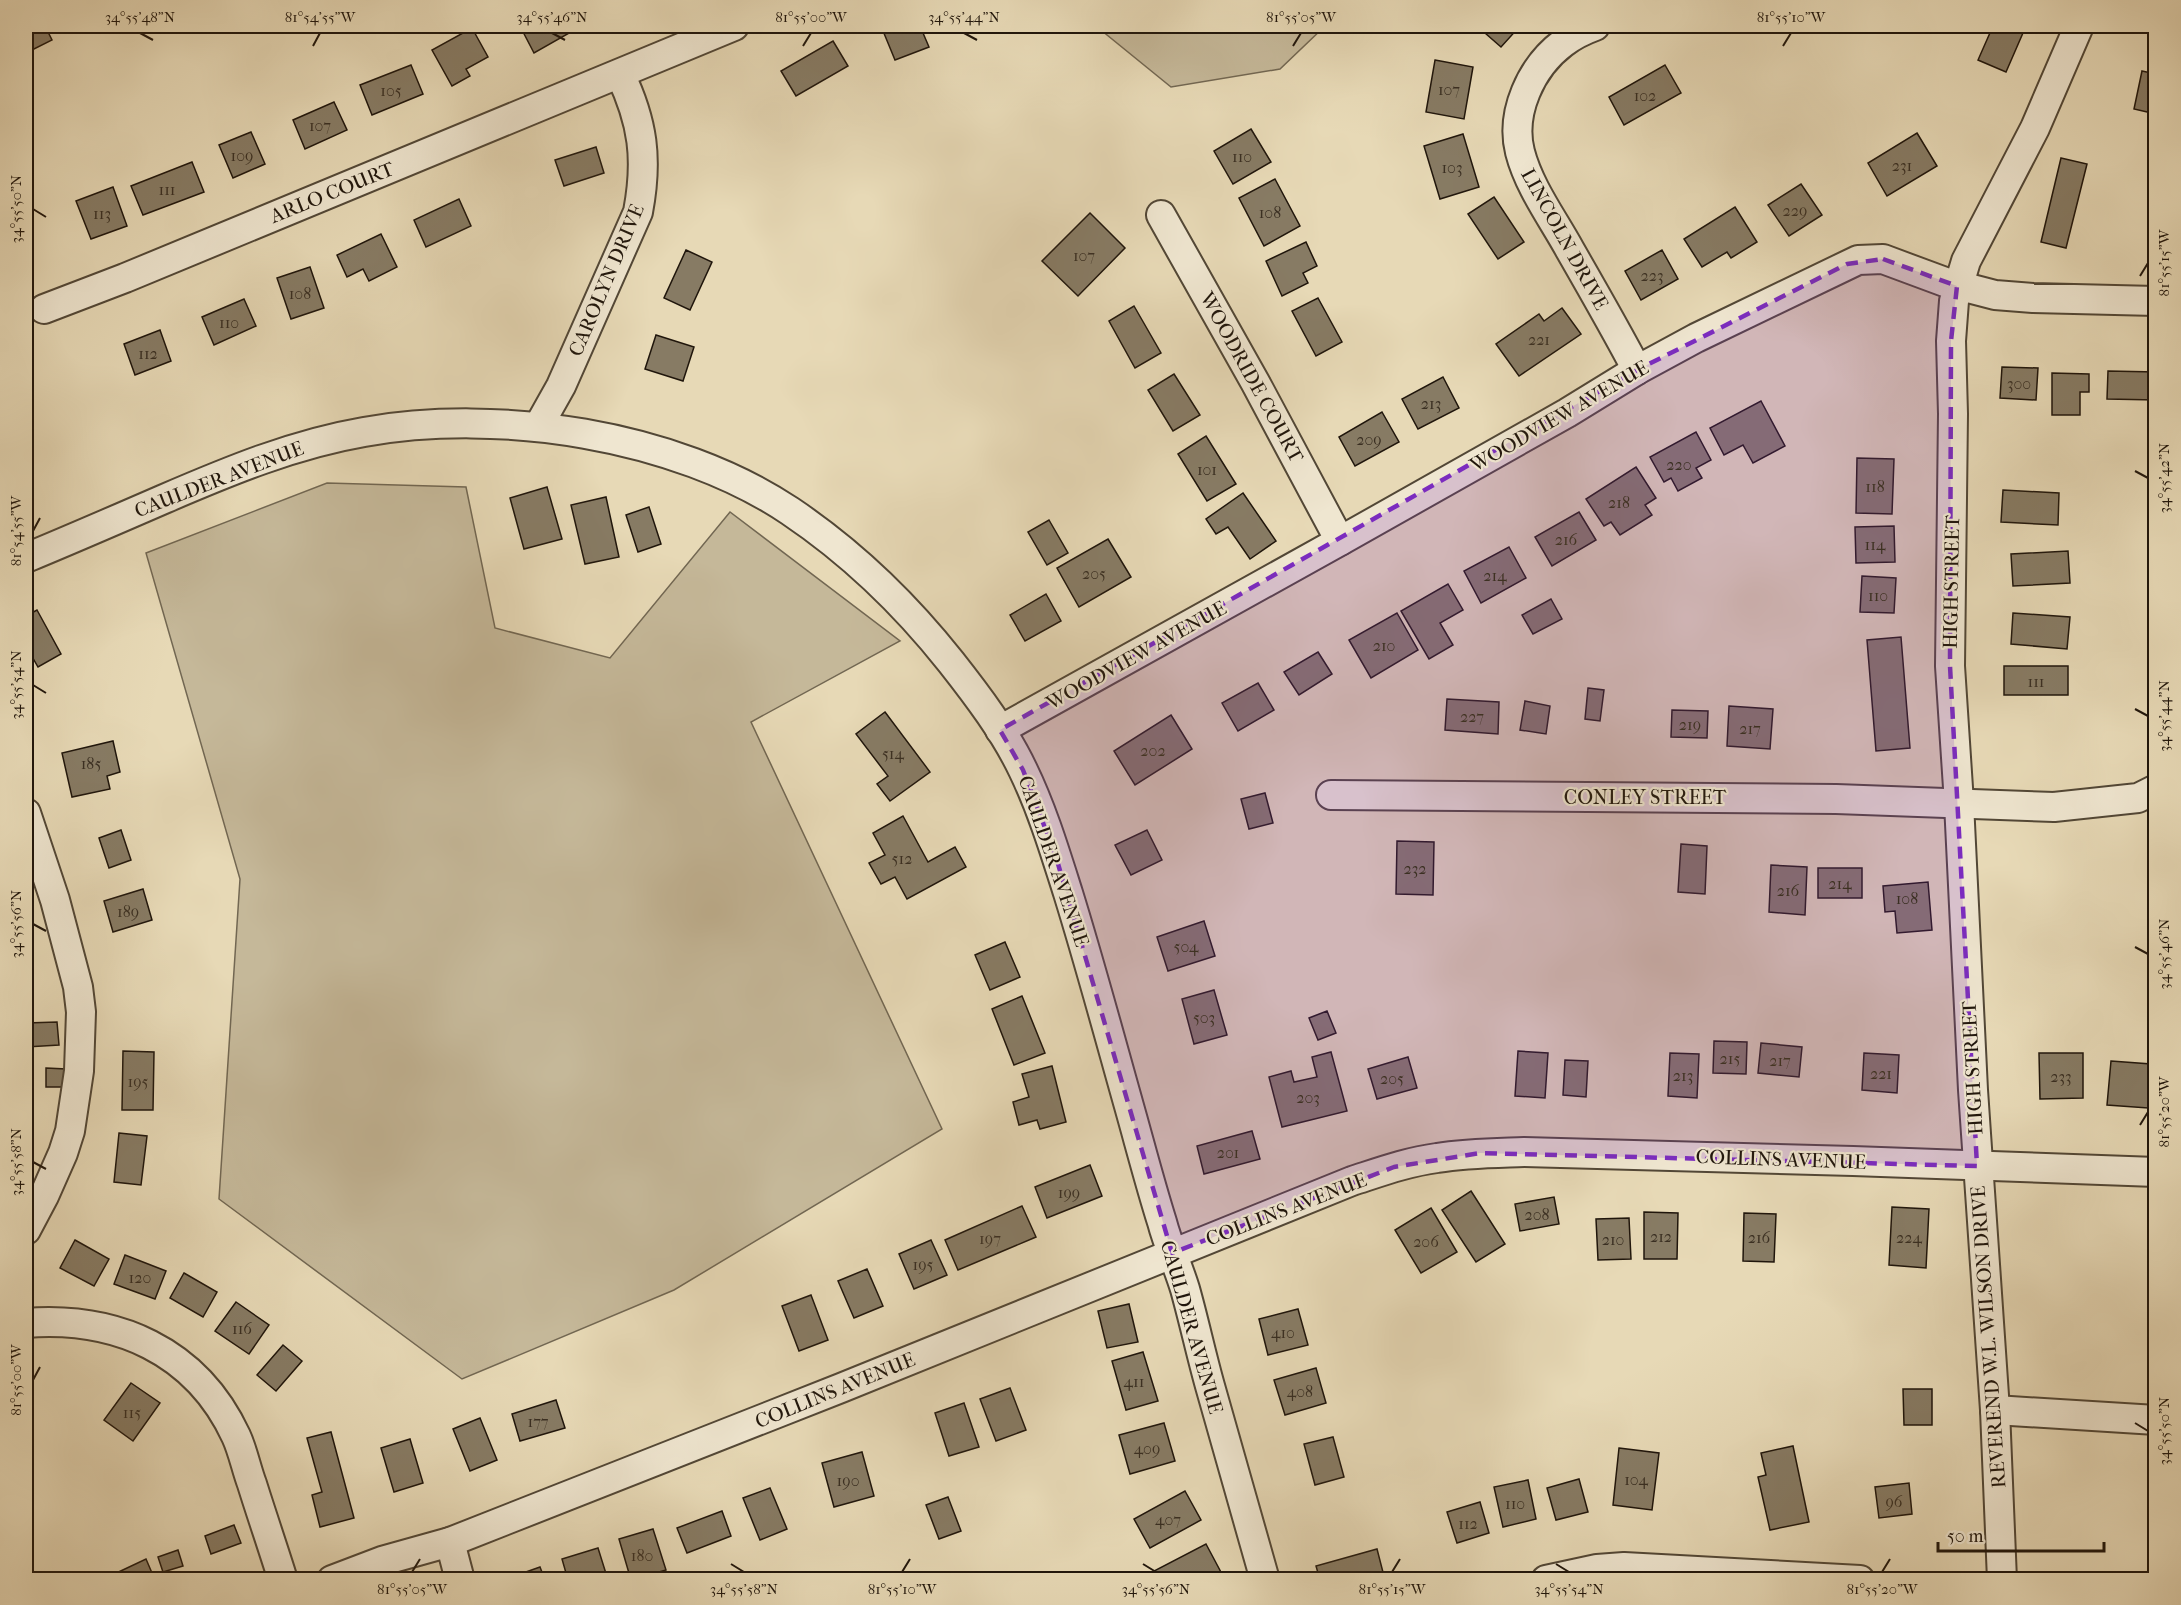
<svg xmlns="http://www.w3.org/2000/svg" width="2181" height="1605" viewBox="0 0 2181 1605" font-family="'IM FELL French Canon',serif">
	<rect width="100%" height="100%" fill="#e7d9b6"/>
	<filter id="stains"><feTurbulence type="fractalNoise" baseFrequency=".00333" numOctaves="4"/><feColorMatrix values="0 0 0 0 .2 0 0 0 0 .09 0 0 0 0 .02 0 0 0 .5 -.17"/></filter>
	<radialGradient id="worn" r=".72"><stop offset=".6" stop-color="#630" stop-opacity="0"/><stop offset="1" stop-color="#630" stop-opacity=".3"/></radialGradient>
	<!-- green -->
	<g fill="#c5b899" stroke="#726752" stroke-width="1.5">
		<polygon points="1096,26 1325,26 1280,69 1171,87"/>
		<polygon points="327,483 466,487 495,628 610,658 730,512 900,641 751,722 942,1129 674,1290 462,1379 219,1199 240,879 146,553"/>
	</g>
	<!-- building -->
	<g fill="#877b64" stroke="#20160c" stroke-width="1.5">
		<polygon points="26,26 45,26 52,40 26,53"/>
		<polygon points="520,26 568,26 571,32 534,53"/>
		<polygon points="881,26 920,26 929,47 895,60"/>
		<polygon points="1477,26 1520,26 1501,47"/>
		<polygon points="1993,26 2026,26 2006,72 1978,60"/>
		<polygon points="472,28 488,57 466,69 470,76 452,86 432,50"/>
		<polygon points="833,41 848,66 796,96 781,71"/>
		<polygon points="1435,60 1473,67 1464,119 1426,112"/>
		<polygon points="411,65 423,94 372,115 360,85"/>
		<polygon points="1665,65 1681,93 1624,125 1609,97"/>
		<polygon points="2142,71 2156,74 2156,114 2134,109"/>
		<polygon points="334,102 347,130 305,149 293,120"/>
		<polygon points="1251,129 1271,162 1233,184 1214,151"/>
		<polygon points="251,132 265,164 233,178 219,145"/>
		<polygon points="1917,133 1937,166 1887,196 1868,163"/>
		<polygon points="1463,134 1479,187 1440,199 1424,146"/>
		<polygon points="596,147 604,173 564,186 555,160"/>
		<polygon points="2061,158 2087,164 2066,248 2041,242"/>
		<polygon points="192,162 204,192 143,215 131,186"/>
		<polygon points="1275,179 1300,226 1264,246 1239,198"/>
		<polygon points="1801,184 1822,215 1789,236 1768,205"/>
		<polygon points="113,187 127,226 91,239 76,201"/>
		<polygon points="1494,197 1524,242 1498,259 1468,214"/>
		<polygon points="459,199 471,226 426,247 414,220"/>
		<polygon points="1735,207 1757,242 1731,258 1727,252 1702,267 1684,239"/>
		<polygon points="1090,213 1125,248 1078,296 1042,261"/>
		<polygon points="381,234 397,267 369,281 363,269 347,277 337,255"/>
		<polygon points="1306,242 1317,266 1303,273 1308,283 1282,296 1266,261"/>
		<polygon points="686,250 712,262 690,310 664,298"/>
		<polygon points="1662,250 1678,279 1641,300 1625,271"/>
		<polygon points="310,267 324,308 291,319 277,278"/>
		<polygon points="1318,298 1342,342 1316,356 1292,311"/>
		<polygon points="244,299 256,326 214,345 202,317"/>
		<polygon points="1134,306 1161,353 1135,368 1109,321"/>
		<polygon points="1562,308 1581,334 1519,376 1496,344 1539,314 1544,321"/>
		<polygon points="160,330 171,361 135,375 124,344"/>
		<polygon points="656,335 694,347 683,381 645,369"/>
		<polygon points="2002,367 2038,368 2036,400 2000,398"/>
		<polygon points="2108,371 2156,372 2156,400 2107,399"/>
		<polygon points="2052,373 2089,374 2089,392 2080,392 2080,415 2052,415"/>
		<polygon points="1174,374 1200,415 1173,431 1148,390"/>
		<polygon points="1443,377 1459,408 1418,429 1402,399"/>
		<polygon points="1761,401 1785,446 1753,463 1743,445 1724,455 1710,428"/>
		<polygon points="1382,412 1399,442 1355,466 1339,437"/>
		<polygon points="1696,432 1711,460 1696,468 1702,478 1678,491 1671,478 1664,482 1650,457"/>
		<polygon points="1206,436 1236,484 1207,501 1178,454"/>
		<polygon points="1857,458 1894,459 1892,514 1856,513"/>
		<polygon points="1636,467 1656,498 1645,505 1652,515 1620,535 1611,522 1604,526 1586,499"/>
		<polygon points="547,487 562,539 524,549 510,498"/>
		<polygon points="2003,490 2059,493 2058,525 2001,522"/>
		<polygon points="1243,493 1276,541 1250,559 1228,527 1216,534 1206,519"/>
		<polygon points="606,497 619,557 585,564 571,505"/>
		<polygon points="649,507 661,544 638,552 626,515"/>
		<polygon points="1579,512 1596,540 1552,566 1535,537"/>
		<polygon points="1049,520 1068,553 1047,565 1028,532"/>
		<polygon points="1894,526 1895,562 1856,563 1855,527"/>
		<polygon points="1108,539 1131,577 1079,607 1057,568"/>
		<polygon points="1509,547 1526,578 1481,603 1464,571"/>
		<polygon points="2068,551 2070,583 2013,586 2011,554"/>
		<polygon points="1862,576 1896,578 1894,613 1860,612"/>
		<polygon points="1448,584 1463,610 1440,623 1453,645 1429,659 1401,611"/>
		<polygon points="1046,594 1061,621 1025,641 1010,615"/>
		<polygon points="1551,599 1562,619 1533,634 1522,615"/>
		<polygon points="37,610 61,654 38,667 26,646 26,616"/>
		<polygon points="1397,613 1418,650 1371,678 1349,640"/>
		<polygon points="2013,613 2070,617 2067,649 2011,644"/>
		<polygon points="1901,637 1910,748 1876,751 1867,640"/>
		<polygon points="1318,652 1332,674 1299,695 1284,672"/>
		<rect x="2004" y="666" width="64" height="29"/>
		<polygon points="1258,683 1274,710 1238,731 1222,703"/>
		<polygon points="1588,688 1604,690 1600,721 1585,719"/>
		<polygon points="1447,699 1499,702 1498,734 1445,730"/>
		<polygon points="1525,701 1550,706 1546,734 1520,730"/>
		<polygon points="1729,706 1773,709 1770,749 1727,746"/>
		<polygon points="1672,710 1708,711 1707,738 1671,737"/>
		<polygon points="885,712 930,772 890,801 877,784 888,776 856,734"/>
		<polygon points="1171,715 1192,749 1135,785 1114,751"/>
		<polygon points="113,741 120,772 107,776 110,789 72,797 62,753"/>
		<polygon points="1265,793 1273,823 1249,829 1241,799"/>
		<polygon points="903,816 928,862 955,847 966,867 907,899 895,877 881,884 869,863 885,855 873,833"/>
		<polygon points="121,830 131,860 109,868 99,838"/>
		<polygon points="1147,830 1162,860 1131,875 1115,845"/>
		<polygon points="1397,841 1434,842 1433,895 1396,894"/>
		<polygon points="1681,844 1707,846 1705,894 1678,892"/>
		<polygon points="1771,865 1807,867 1805,915 1769,912"/>
		<rect x="1818" y="868" width="44" height="30"/>
		<polygon points="1928,882 1932,930 1897,933 1895,911 1885,912 1883,886"/>
		<polygon points="143,889 152,920 113,932 104,901"/>
		<polygon points="1204,921 1215,956 1168,971 1157,937"/>
		<polygon points="1005,942 1020,977 990,990 975,955"/>
		<polygon points="1214,990 1227,1035 1194,1044 1182,999"/>
		<polygon points="1022,996 1045,1053 1014,1065 992,1009"/>
		<polygon points="1327,1011 1336,1033 1318,1040 1309,1018"/>
		<polygon points="57,1022 59,1045 26,1047 26,1023"/>
		<polygon points="1714,1041 1747,1042 1746,1074 1713,1073"/>
		<polygon points="1761,1043 1802,1047 1799,1077 1758,1073"/>
		<polygon points="123,1051 154,1052 153,1110 122,1110"/>
		<polygon points="1518,1051 1548,1053 1545,1098 1515,1096"/>
		<polygon points="1331,1052 1347,1111 1282,1127 1269,1077 1291,1071 1294,1082 1317,1077 1312,1057"/>
		<polygon points="1670,1053 1699,1054 1697,1098 1668,1096"/>
		<polygon points="1864,1053 1899,1055 1897,1093 1862,1090"/>
		<polygon points="2039,1053 2083,1053 2083,1098 2040,1099"/>
		<polygon points="1408,1057 1417,1088 1377,1099 1368,1069"/>
		<polygon points="1565,1060 1588,1061 1586,1097 1563,1095"/>
		<polygon points="2111,1061 2151,1064 2148,1108 2107,1105"/>
		<polygon points="1052,1066 1066,1122 1040,1129 1037,1120 1019,1125 1013,1102 1029,1097 1022,1074"/>
		<polygon points="46,1068 66,1069 66,1087 46,1087"/>
		<polygon points="1252,1131 1260,1159 1204,1174 1197,1146"/>
		<polygon points="119,1133 147,1136 141,1185 114,1182"/>
		<polygon points="1090,1165 1102,1196 1047,1218 1035,1187"/>
		<polygon points="1471,1191 1505,1244 1476,1262 1442,1210"/>
		<polygon points="1554,1197 1559,1224 1520,1231 1515,1204"/>
		<polygon points="1022,1206 1036,1237 958,1270 945,1240"/>
		<polygon points="1892,1207 1929,1209 1926,1268 1889,1265"/>
		<polygon points="1431,1208 1457,1252 1421,1273 1395,1230"/>
		<polygon points="1644,1212 1678,1213 1677,1259 1644,1259"/>
		<polygon points="1744,1213 1776,1214 1774,1262 1743,1261"/>
		<polygon points="1629,1218 1631,1259 1598,1260 1596,1219"/>
		<polygon points="75,1240 109,1259 94,1286 60,1268"/>
		<polygon points="931,1240 947,1275 914,1289 899,1254"/>
		<polygon points="125,1255 166,1271 155,1299 114,1284"/>
		<polygon points="867,1269 883,1306 854,1318 838,1281"/>
		<polygon points="184,1273 217,1292 203,1317 170,1298"/>
		<polygon points="811,1295 828,1340 799,1351 782,1306"/>
		<polygon points="236,1302 269,1325 249,1354 215,1331"/>
		<polygon points="1129,1304 1138,1342 1107,1348 1098,1311"/>
		<polygon points="1298,1309 1308,1345 1268,1355 1259,1319"/>
		<polygon points="283,1345 302,1361 276,1391 257,1375"/>
		<polygon points="1143,1352 1158,1401 1126,1410 1112,1361"/>
		<polygon points="1316,1368 1326,1403 1285,1415 1274,1380"/>
		<polygon points="131,1383 160,1403 133,1441 104,1420"/>
		<polygon points="1010,1388 1026,1430 996,1441 980,1399"/>
		<polygon points="1903,1389 1932,1389 1932,1425 1904,1425"/>
		<polygon points="556,1400 565,1428 520,1441 512,1414"/>
		<polygon points="964,1403 979,1447 949,1456 935,1413"/>
		<polygon points="480,1418 497,1460 470,1471 453,1429"/>
		<polygon points="1164,1423 1175,1461 1130,1474 1119,1435"/>
		<polygon points="331,1432 354,1518 320,1527 312,1495 322,1492 307,1438"/>
		<polygon points="1333,1437 1344,1477 1315,1485 1304,1444"/>
		<polygon points="410,1439 423,1483 394,1492 381,1448"/>
		<polygon points="1793,1446 1809,1522 1770,1530 1758,1477 1766,1475 1761,1453"/>
		<polygon points="1619,1448 1659,1453 1652,1510 1613,1505"/>
		<polygon points="862,1452 874,1496 834,1507 822,1463"/>
		<polygon points="1579,1479 1588,1512 1556,1520 1547,1488"/>
		<polygon points="1528,1480 1536,1519 1503,1527 1494,1487"/>
		<polygon points="1909,1483 1912,1514 1879,1518 1875,1487"/>
		<polygon points="770,1488 787,1529 760,1540 743,1498"/>
		<polygon points="1185,1491 1201,1520 1150,1548 1134,1519"/>
		<polygon points="948,1497 961,1531 939,1539 926,1505"/>
		<polygon points="1480,1502 1489,1533 1457,1543 1447,1512"/>
		<polygon points="722,1511 731,1536 687,1553 677,1528"/>
		<polygon points="234,1525 241,1543 211,1554 205,1536"/>
		<polygon points="653,1529 666,1570 631,1580 619,1539"/>
		<polygon points="1206,1544 1223,1576 1217,1580 1158,1580 1154,1571"/>
		<polygon points="598,1548 608,1580 568,1580 562,1559"/>
		<polygon points="1377,1549 1385,1580 1320,1580 1316,1566"/>
		<polygon points="178,1550 183,1566 163,1572 158,1557"/>
		<polygon points="146,1559 155,1580 109,1580 108,1577"/>
		<polygon points="540,1567 545,1580 510,1580 509,1578"/>
	</g>
	<g fill="none" stroke-linecap="round" stroke-linejoin="round">
		<defs>
			<g id="minor">
				<path d="M1595,26C1584,30 1572,36 1563,43C1531,67 1510,113 1520,152C1529,187 1553,219 1570,250C1593,290 1616,330 1637,370"/>
				<polyline points="1161,215 1255,382 1340,541"/>
				<polyline points="44,309 125,278 734,26"/>
				<path d="M538,427L561,386L638,212C648,159 643,122 620,74"/>
				<path d="M26,558C72,539 118,519 164,499C229,471 294,444 364,432C498,408 675,434 790,511C851,552 905,604 951,662C977,695 1005,732 1023,770C1042,809 1055,852 1068,893C1090,964 1109,1035 1129,1106C1140,1145 1150,1184 1162,1222C1168,1245 1178,1266 1185,1289C1194,1321 1201,1354 1210,1386C1228,1451 1247,1515 1265,1580"/>
				<polyline points="1000,730 1340,541 1567,413 1637,370 1696,338 1858,260 1883,259 1945,282 1995,295 2033,298 2156,301"/>
				<polyline points="1331,795 1836,799 2054,807 2138,798 2156,789"/>
				<polyline points="26,813 55,900 78,987 81,1012 79,1071 70,1131 63,1153 44,1196 26,1230"/>
				<path d="M26,1323C116,1316 196,1350 236,1436C243,1451 246,1468 252,1484C262,1516 273,1548 283,1580"/>
				<polyline points="1995,1410 2156,1420"/>
				<polyline points="450,1542 460,1580"/>
				<path d="M332,1580L382,1561L450,1542L841,1388L1352,1181C1380,1172 1407,1162 1437,1158C1466,1153 1495,1153 1524,1152L1853,1161L2156,1172"/>
				<polyline points="1546,1580 1597,1569 1624,1567 1860,1580"/>
				<polyline points="2002,1580 1995,1410 1973,1090 1959,803 1950,666 1953,414 1951,341 1954,301 1966,261 2035,128 2079,26"/>
			</g>
		</defs>
		<!-- minor casing -->
		<use href="#minor" stroke="#524736" stroke-width="32"/>
		<!-- minor -->
		<use href="#minor" stroke="#efe6d0" stroke-width="28"/>
	</g>
	<!-- marked area -->
	<path fill="#7b2cbf" fill-opacity="0.2" stroke="#7b2cbf" stroke-width="4.5" stroke-dasharray="12 8" stroke-linejoin="round" d="M1883,259L1957,286L1951,341L1950,666L1977,1166L1480,1153L1394,1167L1172,1253L1056,857L1023,770L1000,730L1637,370L1847,264Z"/>
	<!-- ticks -->
	<path fill="none" stroke="#20160c" stroke-width="2" d="M140,33L153,40M552,33L565,40M964,33L977,40M313,46L320,33M803,46L811,33M1293,46L1301,33M1783,46L1791,33M33,209L46,217M2140,276L2148,263M2135,471L2148,478M33,531L40,518M33,685L46,693M2135,709L2148,716M33,924L46,931M2135,947L2148,954M2140,1125L2148,1112M33,1162L46,1169M33,1380L40,1367M2135,1423L2148,1431M731,1564L744,1572M1143,1564L1156,1572M1556,1564L1569,1572M412,1572L420,1559M902,1572L910,1559M1392,1572L1400,1559M1882,1572L1890,1559"/>
	<g text-anchor="middle" stroke-width="4.5" stroke-linejoin="round" paint-order="stroke">
		<!-- number labels -->
		<g font-size="16" fill="#3a2f22">
			<text x="1449" y="95">107</text>
			<text x="391" y="96">105</text>
			<text x="1645" y="101">102</text>
			<text x="320" y="131">107</text>
			<text x="242" y="161">109</text>
			<text x="1242" y="162">110</text>
			<text x="1902" y="171">231</text>
			<text x="1452" y="173">103</text>
			<text x="167" y="195">111</text>
			<text x="1795" y="216">229</text>
			<text x="1270" y="218">108</text>
			<text x="102" y="219">113</text>
			<text x="1084" y="261">107</text>
			<text x="1652" y="281">223</text>
			<text x="300" y="299">108</text>
			<text x="229" y="328">110</text>
			<text x="1539" y="345">221</text>
			<text x="148" y="359">112</text>
			<text x="2019" y="389">300</text>
			<text x="1431" y="409">213</text>
			<text x="1369" y="445">209</text>
			<text x="1679" y="470">220</text>
			<text x="1207" y="475">101</text>
			<text x="1875" y="492">118</text>
			<text x="1619" y="508">218</text>
			<text x="1566" y="545">216</text>
			<text x="1875" y="550">114</text>
			<text x="1094" y="579">205</text>
			<text x="1495" y="581">214</text>
			<text x="1878" y="601">110</text>
			<text x="1384" y="651">210</text>
			<text x="2036" y="687">111</text>
			<text x="1472" y="722">227</text>
			<text x="1690" y="730">219</text>
			<text x="1750" y="734">217</text>
			<text x="1153" y="756">202</text>
			<text x="893" y="759">514</text>
			<text x="91" y="769">185</text>
			<text x="902" y="864">512</text>
			<text x="1415" y="874">232</text>
			<text x="1840" y="889">214</text>
			<text x="1788" y="896">216</text>
			<text x="1907" y="904">108</text>
			<text x="128" y="917">189</text>
			<text x="1186" y="952">504</text>
			<text x="1204" y="1023">503</text>
			<text x="1730" y="1064">215</text>
			<text x="1780" y="1066">217</text>
			<text x="1881" y="1079">221</text>
			<text x="1683" y="1081">213</text>
			<text x="2061" y="1082">233</text>
			<text x="1392" y="1084">205</text>
			<text x="138" y="1087">195</text>
			<text x="1308" y="1103">203</text>
			<text x="1228" y="1158">201</text>
			<text x="1069" y="1198">199</text>
			<text x="1537" y="1220">208</text>
			<text x="1661" y="1242">212</text>
			<text x="1759" y="1243">216</text>
			<text x="1909" y="1243">224</text>
			<text x="990" y="1244">197</text>
			<text x="1613" y="1245">210</text>
			<text x="1426" y="1247">206</text>
			<text x="923" y="1270">195</text>
			<text x="140" y="1283">120</text>
			<text x="242" y="1334">116</text>
			<text x="1283" y="1338">410</text>
			<text x="1134" y="1387">411</text>
			<text x="1300" y="1397">408</text>
			<text x="132" y="1418">115</text>
			<text x="538" y="1427">177</text>
			<text x="1147" y="1454">409</text>
			<text x="1636" y="1485">104</text>
			<text x="848" y="1486">190</text>
			<text x="1894" y="1507">96</text>
			<text x="1515" y="1509">110</text>
			<text x="1168" y="1525">407</text>
			<text x="1468" y="1529">112</text>
			<text x="642" y="1561">180</text>
		</g>
		<!-- street labels -->
		<g font-size="20" fill="#20160c" stroke="#efe6d0">
			<text transform="translate(332 192) rotate(-22)" y="7">ARLO COURT</text>
			<text transform="translate(1565 239) rotate(61)" y="7">LINCOLN DRIVE</text>
			<text transform="translate(606 280) rotate(-67)" y="7">CAROLYN DRIVE</text>
			<text transform="translate(1252 377) rotate(61)" y="7">WOODRIDE COURT</text>
			<text transform="translate(1559 416) rotate(-30)" y="7">WOODVIEW AVENUE</text>
			<text transform="translate(219 479) rotate(-21)" y="7">CAULDER AVENUE</text>
			<text transform="translate(1951 582) rotate(-89)" y="7">HIGH STREET</text>
			<text transform="translate(1136 655) rotate(-29)" y="7">WOODVIEW AVENUE</text>
			<text x="1645" y="804">CONLEY STREET</text>
			<text transform="translate(1054 861) rotate(71)" y="7">CAULDER AVENUE</text>
			<text transform="translate(1972 1068) rotate(-93)" y="7">HIGH STREET</text>
			<text transform="translate(1781 1159) rotate(2)" y="7">COLLINS AVENUE</text>
			<text transform="translate(1286 1209) rotate(-21)" y="7">COLLINS AVENUE</text>
			<text transform="translate(1192 1327) rotate(74)" y="7">CAULDER AVENUE</text>
			<text transform="translate(1988 1337) rotate(-94)" y="7">REVEREND W.L. WILSON DRIVE</text>
			<text transform="translate(835 1390) rotate(-22)" y="7">COLLINS AVENUE</text>
		</g>
	</g>
	<!-- margin -->
	<rect width="2181" height="1605" fill="none" stroke="#e7d9b6" stroke-width="66"/>
	<!-- scale -->
	<path d="M1938 1542v9h166v-9" fill="none" stroke="#20160c" stroke-width="3"/>
	<text x="1947" y="1542" font-size="18" fill="#20160c" stroke="#efe6d0" stroke-width="4.5" paint-order="stroke">50 m</text>
	<rect x="33" y="33" width="2115" height="1539" fill="none" stroke="#20160c" stroke-width="2"/>
	<g font-size="15" text-anchor="middle" fill="#20160c">
		<text x="140" y="22">34°55'48"N</text>
		<text x="320" y="22">81°54'55"W</text>
		<text x="552" y="22">34°55'46"N</text>
		<text x="811" y="22">81°55'00"W</text>
		<text x="964" y="22">34°55'44"N</text>
		<text x="1301" y="22">81°55'05"W</text>
		<text x="1791" y="22">81°55'10"W</text>
		<text transform="translate(16 209) rotate(-90)" y="5">34°55'50"N</text>
		<text transform="translate(2164 263) rotate(-90)" y="5">81°55'15"W</text>
		<text transform="translate(2164 478) rotate(-90)" y="5">34°55'42"N</text>
		<text transform="translate(16 531) rotate(-90)" y="5">81°54'55"W</text>
		<text transform="translate(16 685) rotate(-90)" y="5">34°55'54"N</text>
		<text transform="translate(2164 716) rotate(-90)" y="5">34°55'44"N</text>
		<text transform="translate(16 924) rotate(-90)" y="5">34°55'56"N</text>
		<text transform="translate(2164 954) rotate(-90)" y="5">34°55'46"N</text>
		<text transform="translate(2164 1112) rotate(-90)" y="5">81°55'20"W</text>
		<text transform="translate(16 1162) rotate(-90)" y="5">34°55'58"N</text>
		<text transform="translate(16 1380) rotate(-90)" y="5">81°55'00"W</text>
		<text transform="translate(2164 1431) rotate(-90)" y="5">34°55'50"N</text>
		<text x="412" y="1594">81°55'05"W</text>
		<text x="744" y="1594">34°55'58"N</text>
		<text x="902" y="1594">81°55'10"W</text>
		<text x="1156" y="1594">34°55'56"N</text>
		<text x="1392" y="1594">81°55'15"W</text>
		<text x="1569" y="1594">34°55'54"N</text>
		<text x="1882" y="1594">81°55'20"W</text>
	</g>
	<rect width="100%" height="100%" filter="url(#stains)"/>
	<rect width="100%" height="100%" fill="url(#worn)"/>
</svg>
